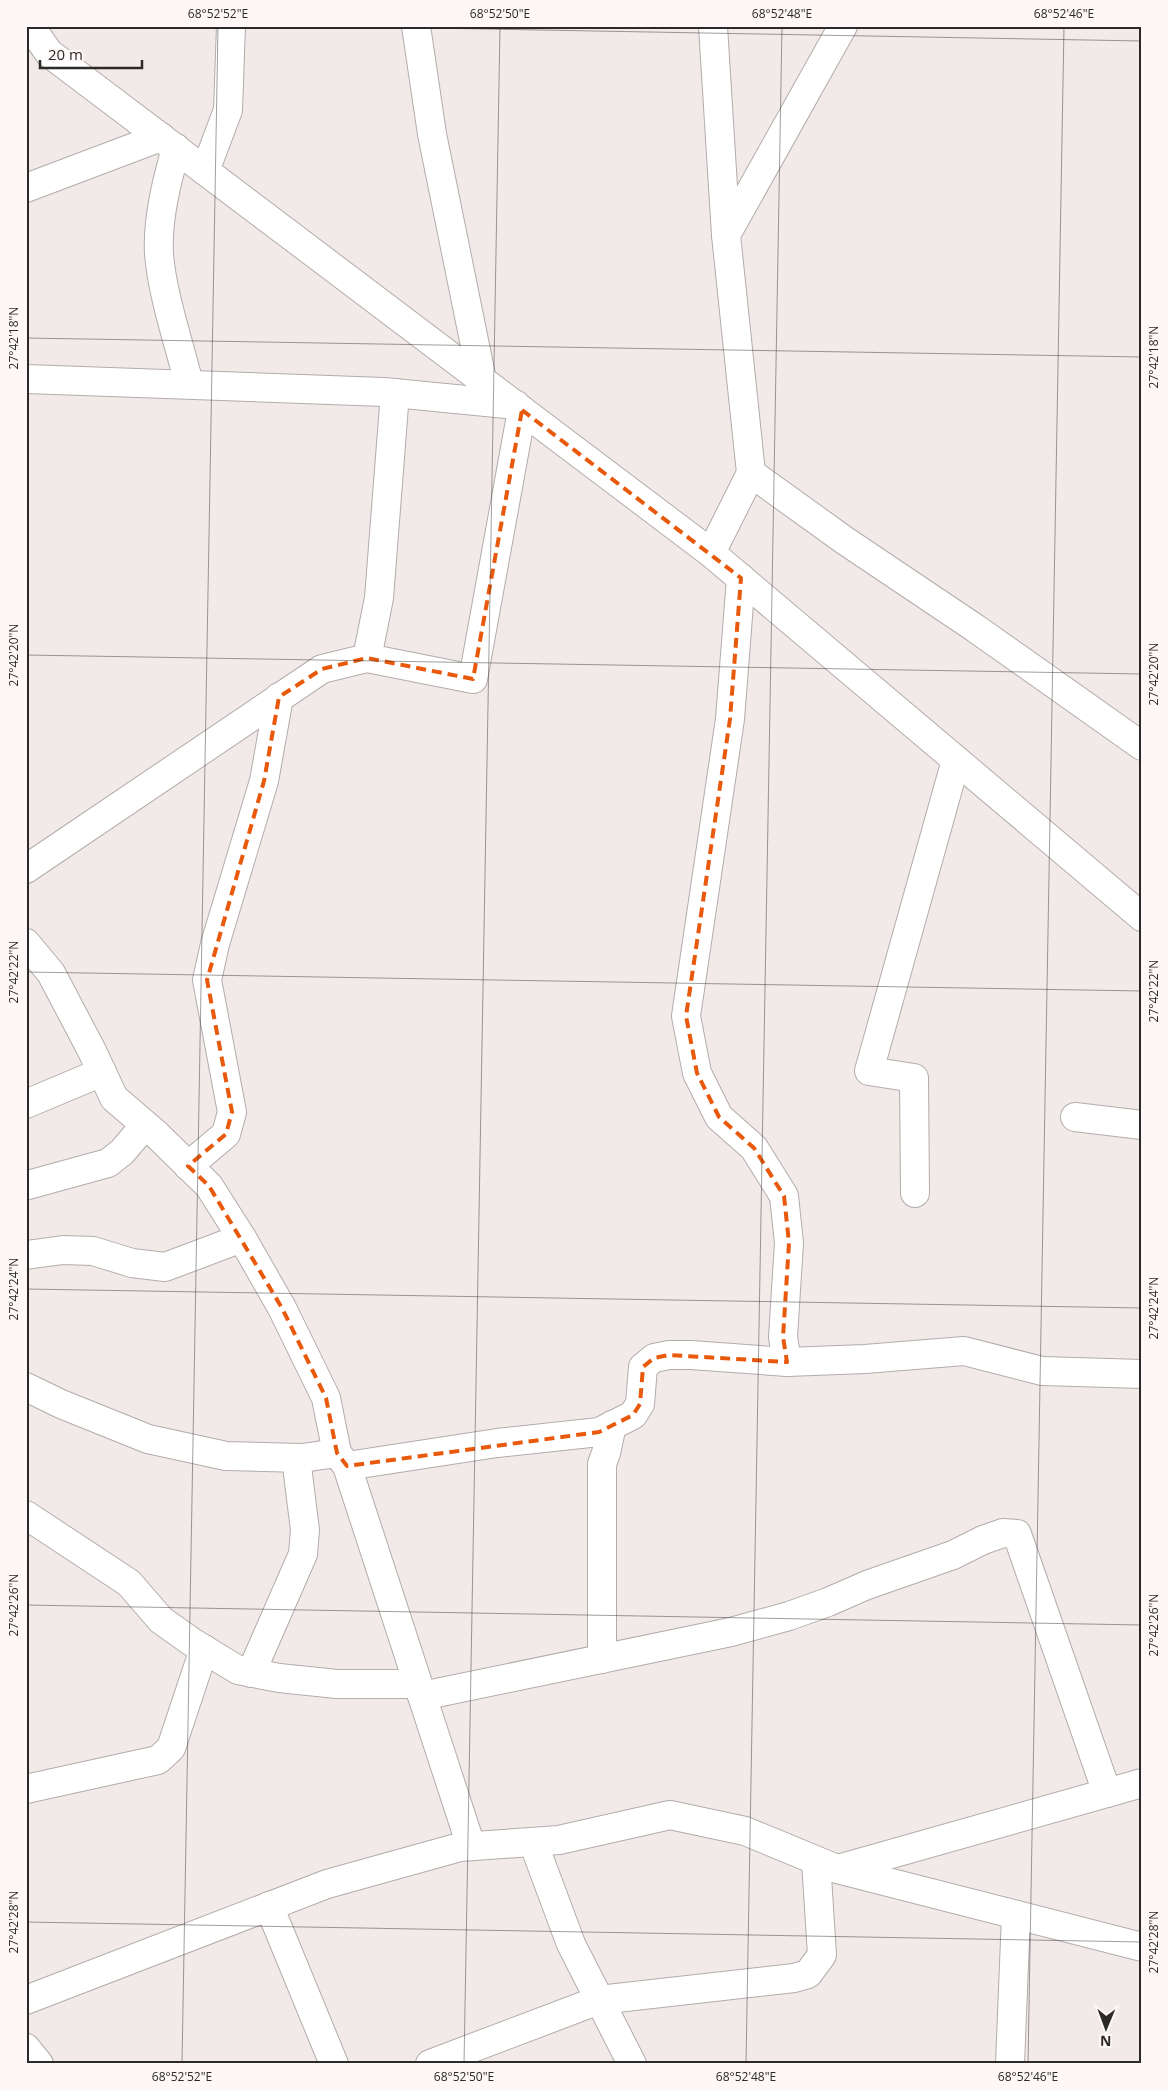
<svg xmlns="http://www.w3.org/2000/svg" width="1168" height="2090" viewBox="0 0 1168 2090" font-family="'Open Sans',sans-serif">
	<rect width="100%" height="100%" fill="#f2eae9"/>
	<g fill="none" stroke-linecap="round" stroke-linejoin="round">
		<defs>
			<g id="minor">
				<polyline points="30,26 49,53 711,553 1142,917"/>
				<polyline points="416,26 432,134 482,380"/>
				<path d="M176,148C167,181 157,219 159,254C162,294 179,343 189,384"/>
				<polyline points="205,171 228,110 231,26"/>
				<polyline points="26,188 161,137"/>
				<polyline points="726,235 843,26"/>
				<polyline points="26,379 384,392 516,405"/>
				<polyline points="751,473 844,540 975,628 1142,746"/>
				<polyline points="711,553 751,473 726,235 713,26"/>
				<polyline points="741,578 730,719 686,1016 697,1073 719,1117 754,1148 784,1196 789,1243 783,1337 787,1362"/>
				<polyline points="367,658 379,598 395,393"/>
				<polyline points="26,869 322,669 367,658 473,679 522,410"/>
				<polyline points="26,943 51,973 92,1051 114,1098 156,1134 209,1186 242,1238 282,1308 326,1398 337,1453"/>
				<polyline points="26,1104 102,1072"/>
				<polyline points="1075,1117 1142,1125"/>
				<polyline points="188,1166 226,1134 232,1112 207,980 215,944 264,781 279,697"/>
				<polyline points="28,1185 108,1163 122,1152 145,1125"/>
				<polyline points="915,1193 914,1078 869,1071 956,760"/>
				<polyline points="26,1255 63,1250 93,1251 132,1263 165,1267 242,1238"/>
				<polyline points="26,1387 61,1404 148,1439 226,1456 302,1458 337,1453 347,1466 471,1846"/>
				<polyline points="347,1466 497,1443 599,1432 633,1415 640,1404 643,1367 654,1358 669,1355 691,1355 787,1362 865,1359 964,1351 1042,1371 1142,1374"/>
				<polyline points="26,1515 129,1583 161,1620 192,1642 238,1670 279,1678 337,1684 418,1684"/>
				<polyline points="602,1659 602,1464 606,1453 612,1425"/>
				<polyline points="251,1673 303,1554 305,1530 296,1458"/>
				<polyline points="422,1696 731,1632 789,1616 828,1602 867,1585 953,1555 983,1540 1003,1533 1017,1534 1107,1793"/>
				<polyline points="26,1789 158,1760 171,1748 204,1649"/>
				<polyline points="533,1842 571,1944 632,2064"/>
				<polyline points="838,1869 1142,1783"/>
				<polyline points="269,1906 334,2064"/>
				<polyline points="26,2000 327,1884 460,1847 559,1840 670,1815 745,1831 837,1869 1142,1947"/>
				<polyline points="26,2048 39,2064"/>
				<polyline points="430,2064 599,2000 794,1978 808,1974 822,1955 816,1861"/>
				<polyline points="1010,2064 1016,1915"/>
			</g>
		</defs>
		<!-- minor casing -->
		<use href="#minor" stroke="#b3acab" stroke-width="30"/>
		<!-- minor -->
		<use href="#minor" stroke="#fff" stroke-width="28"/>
	</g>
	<!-- marked area -->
	<path fill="none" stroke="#e8590c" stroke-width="4" stroke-dasharray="10 6" stroke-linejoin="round" d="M522,410L741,578L730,719L686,1016L697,1073L719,1117L754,1148L784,1196L789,1243L783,1337L787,1362L669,1355L654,1358L643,1367L640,1404L633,1415L599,1432L347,1466L337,1453L326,1398L282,1308L209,1186L188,1166L226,1134L232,1112L207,980L264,781L279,697L322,669L367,658L473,679Z"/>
	<!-- ticks -->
	<path fill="none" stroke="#2c2929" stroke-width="1" stroke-opacity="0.45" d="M321,26L1142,41M26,338L1142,357M26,655L1142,674M26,972L1142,991M26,1289L1142,1308M26,1605L1142,1625M26,1922L1142,1942M182,2064L218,26M464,2064L500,26M746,2064L782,26M1028,2064L1064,26"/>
	<!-- border -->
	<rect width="1168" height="2090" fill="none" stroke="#fef7f7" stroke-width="55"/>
	<!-- north arrow -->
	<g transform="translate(1106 2028) rotate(181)" stroke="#fef7f7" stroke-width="4" paint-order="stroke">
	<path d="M0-4L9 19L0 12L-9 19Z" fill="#2c2929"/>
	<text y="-8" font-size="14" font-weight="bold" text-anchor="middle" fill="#2c2929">N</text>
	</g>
	<!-- scale -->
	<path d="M40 60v8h102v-8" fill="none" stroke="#2c2929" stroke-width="2.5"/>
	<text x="48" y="60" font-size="15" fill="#2c2929" stroke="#fef7f7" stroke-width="4" paint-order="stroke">20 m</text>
	<rect x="28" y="28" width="1112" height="2034" fill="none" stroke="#2c2929" stroke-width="2"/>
	<g font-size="12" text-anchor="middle" fill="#2c2929">
		<text x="218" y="18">68°52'52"E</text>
		<text x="500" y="18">68°52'50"E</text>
		<text x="782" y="18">68°52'48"E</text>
		<text x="1064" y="18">68°52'46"E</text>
		<text transform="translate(14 338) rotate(-90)" y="4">27°42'18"N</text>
		<text transform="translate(1154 357) rotate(-90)" y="4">27°42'18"N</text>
		<text transform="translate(14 655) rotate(-90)" y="4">27°42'20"N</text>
		<text transform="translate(1154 674) rotate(-90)" y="4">27°42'20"N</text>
		<text transform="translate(14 972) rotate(-90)" y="4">27°42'22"N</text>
		<text transform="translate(1154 991) rotate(-90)" y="4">27°42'22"N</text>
		<text transform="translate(14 1289) rotate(-90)" y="4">27°42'24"N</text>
		<text transform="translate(1154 1308) rotate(-90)" y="4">27°42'24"N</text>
		<text transform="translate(14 1605) rotate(-90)" y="4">27°42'26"N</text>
		<text transform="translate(1154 1625) rotate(-90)" y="4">27°42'26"N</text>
		<text transform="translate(14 1922) rotate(-90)" y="4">27°42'28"N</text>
		<text transform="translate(1154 1942) rotate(-90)" y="4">27°42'28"N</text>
		<text x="182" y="2081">68°52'52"E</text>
		<text x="464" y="2081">68°52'50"E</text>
		<text x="746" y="2081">68°52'48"E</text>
		<text x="1028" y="2081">68°52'46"E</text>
	</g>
</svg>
